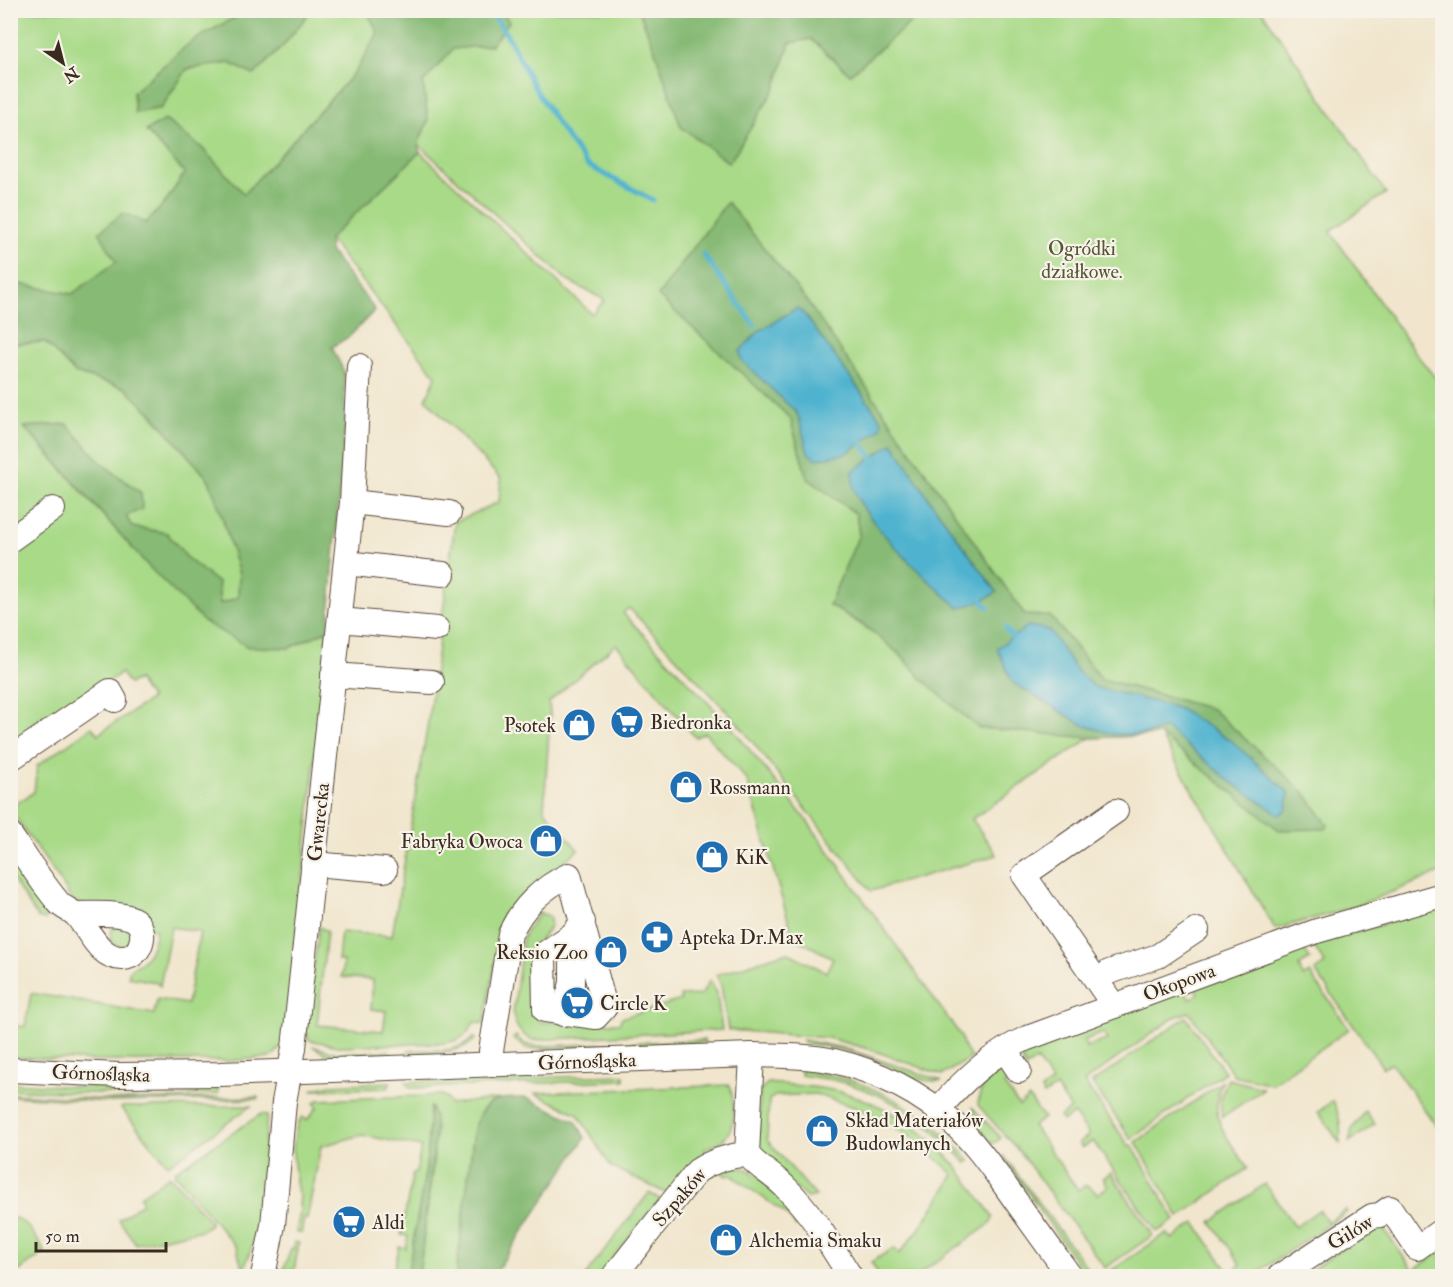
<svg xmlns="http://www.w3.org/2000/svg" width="1453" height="1287" viewBox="0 0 1453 1287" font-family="'IM FELL Double Pica',serif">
	<rect width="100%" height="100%" fill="#f7f3e8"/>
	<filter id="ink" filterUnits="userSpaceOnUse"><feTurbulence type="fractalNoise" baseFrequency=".0167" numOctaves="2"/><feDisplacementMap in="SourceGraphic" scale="12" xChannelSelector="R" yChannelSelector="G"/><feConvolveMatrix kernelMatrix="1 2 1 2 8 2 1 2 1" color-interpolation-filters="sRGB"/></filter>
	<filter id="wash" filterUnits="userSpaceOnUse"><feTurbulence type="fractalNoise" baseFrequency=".008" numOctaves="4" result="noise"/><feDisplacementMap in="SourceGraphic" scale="24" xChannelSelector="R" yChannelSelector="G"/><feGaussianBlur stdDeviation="1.35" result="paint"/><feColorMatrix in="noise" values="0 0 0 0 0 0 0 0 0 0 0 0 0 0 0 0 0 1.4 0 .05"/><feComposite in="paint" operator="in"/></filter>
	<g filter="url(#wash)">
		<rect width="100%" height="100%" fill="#f1e6cd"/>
		<!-- green -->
		<g fill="#a9da88" stroke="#728253" stroke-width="1.5" fill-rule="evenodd">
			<polygon points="11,11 246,11 191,42 133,92 135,113 161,108 187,69 230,63 282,47 311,11 363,11 369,14 378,33 356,71 244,194 202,148 165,120 146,131 185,173 164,204 146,223 117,262 72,294 21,284 11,301"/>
			<path d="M502,11H639L654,48L775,89L790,42L811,39L850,74L924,11H1262L1386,193L1330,231L1417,355L1441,385L1442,384V872L1357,906L1275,929L1160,735L1090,738L972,819L997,855L871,891L736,721L629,608L623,613L732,728L808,822L945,1014L961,1036L963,1045L971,1058L942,1075L872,1050L828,1038L728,1030L721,985L716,975L787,952L826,972L833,958L796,939L792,933L747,780L705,733L695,737L616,644L549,702L550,714L544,809L578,850L511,907L502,925L484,1024L474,1022C468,1035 461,1040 447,1043L338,1046L309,1040L306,1031L319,927L327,931L317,1025L383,1031L386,1011L371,1009L373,980L342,977L343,961H338L341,932L392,936L427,729L455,522L499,502L501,479L426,399L436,376L329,239L420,152L592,314L605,300L568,281L418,144L428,121L423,83L453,48L491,45L508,22ZM856,515L922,679C895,646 866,626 829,605L859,535Z"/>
			<path d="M45,342L75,373L125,388L152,414L209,480L222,516L239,574L238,598L220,604L218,583L188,559L167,533L132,527L126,516L141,493L101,463L67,424L24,427L150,568L289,648L328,630L287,1035L281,1048L271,1057L229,1061H97L11,1057V1025L25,1027L31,993L154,1014L157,999L187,1004L200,932L171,927L160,986L156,982L128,977L130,969C148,961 153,949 156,930L72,901L63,885L11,811V807L34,792L37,766L92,727L98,734L151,699L138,680L129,684L121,673L11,747V344Z"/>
			<polygon points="10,851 53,909 45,920 38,918 11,877"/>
			<polygon points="1442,906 1442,1134 1391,1063 1383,1068 1315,971 1325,964 1313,945"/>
			<path d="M540,913L549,916C554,927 545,934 538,942L541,946C524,965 533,999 539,1022L620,1023L621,1018L681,1000L680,996L701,995L710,980L717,995L722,1030L533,1040C521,1036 515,1026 513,1014L523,938L527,929Z"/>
			<polygon points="121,924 134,933 124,949 110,942 111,930"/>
			<path d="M1304,948L1310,959L1299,966L1303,977L1310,973L1349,1029L1271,1084L1234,1075L1189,1012L1175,1017L1084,1082L1129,1146L1132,1145L1175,1220L1157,1232L1093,1141L1082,1148L1079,1143L1089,1135L1074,1114L1063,1121L1060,1117L1071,1109L1056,1087L1044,1095L1041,1090L1052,1082L1037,1060L1025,1068L1022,1058L1024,1051L1185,989L1189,999L1198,995L1195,985L1252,968L1256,972L1263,969V964ZM1104,1033L1107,1040L1086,1047L1084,1040Z"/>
			<polygon points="1186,1017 1225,1072 1131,1139 1092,1083"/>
			<polygon points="516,1036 524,1044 537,1046 704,1040 705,1043 531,1049 526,1048 513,1039"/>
			<path d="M474,1037L476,1039C457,1056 431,1053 407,1054L409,1050C432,1050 457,1054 474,1037Z"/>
			<path d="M803,1040L847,1049L942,1081C913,1084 893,1066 867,1057C846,1050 825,1046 803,1043Z"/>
			<polygon points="312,1046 337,1053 389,1051 391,1054 334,1056 325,1054"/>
			<path d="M1001,1064L1014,1076L1004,1085L1019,1106L1029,1098L1044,1118L1033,1126L1078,1190L1084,1186H1089L1098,1194L1108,1186L1103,1178L1111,1173L1153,1235L1105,1268L1022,1155L978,1105C979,1088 987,1079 1000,1070L997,1065Z"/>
			<path d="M801,1070C867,1077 928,1111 970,1161L966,1163C937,1128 896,1099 852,1085C835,1079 818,1078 801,1075Z"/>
			<polygon points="624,1075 624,1080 410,1088 406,1082"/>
			<polygon points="1228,1079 1262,1088 1263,1089 1222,1117 1220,1098"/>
			<polygon points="391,1082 388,1088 311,1090 330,1085"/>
			<path d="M1222,1082C1206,1118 1229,1140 1248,1168L1179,1217L1136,1142Z"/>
			<path d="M11,1083L80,1087L218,1088V1094C149,1095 80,1094 11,1089Z"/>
			<path d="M768,1083C793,1085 817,1086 841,1092C881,1102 922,1128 949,1158C966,1176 979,1198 993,1217L990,1224L916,1276H877L878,1273L871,1262L894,1248L899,1254L920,1228L954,1175L918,1141L864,1111L816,1094L775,1096L769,1100L767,1140L816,1196L807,1198L767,1163L758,1148L760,1090Z"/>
			<path d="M730,1085C737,1113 737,1140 705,1149L706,1154L666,1193L611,1167L578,1114L534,1093Z"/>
			<polygon points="10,1094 113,1100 258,1097 258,1099 112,1102 11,1096"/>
			<path d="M442,1095L447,1098L449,1104L498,1099C483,1107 478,1114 474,1130L456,1276H419L434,1158L431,1107L426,1169L407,1276H393L399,1247L406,1248L408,1236L401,1235L413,1173H416L421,1147L362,1135L321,1146L307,1219H304L301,1233L296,1232L301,1207L299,1206L300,1196L298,1194C295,1170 287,1138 302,1117L307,1120L317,1107L314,1103L318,1100Z"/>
			<path d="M1333,1101C1340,1115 1342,1127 1340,1143L1318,1112Z"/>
			<polygon points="251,1106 168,1165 121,1108 122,1107"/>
			<polygon points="973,1108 1001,1138 993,1144 976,1125"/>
			<polygon points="1365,1111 1375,1124 1349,1142 1352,1129"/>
			<polygon points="261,1114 267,1115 260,1213 256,1235 243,1272 237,1248 175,1174 175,1171"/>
			<polygon points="1004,1156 1093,1276 1086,1276 1003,1157"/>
			<path d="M719,1167C726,1167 733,1166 739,1167C760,1171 789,1203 802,1219L796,1227L786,1214L731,1175L725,1176Z"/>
			<polygon points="170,1176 210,1221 210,1224 202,1230 136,1244 119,1220 142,1203 140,1196"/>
			<polygon points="1265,1184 1295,1227 1319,1210 1328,1222 1345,1210 1347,1212 1252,1276 1112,1276 1109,1272 1167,1233 1172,1239 1195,1223 1230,1273 1241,1264 1211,1222"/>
			<polygon points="649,1193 660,1199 599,1276 585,1276"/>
			<path d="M11,1217C27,1219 37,1240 45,1252L12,1276H10Z"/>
			<polygon points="1380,1224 1413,1270 1442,1251 1442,1276 1301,1276"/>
			<polygon points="294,1242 299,1243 294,1271 286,1270 284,1276 281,1276 291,1249 294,1249"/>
		</g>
		<!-- forest -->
		<g fill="#86ba74" stroke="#607249" stroke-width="1.5">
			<polygon points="246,11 311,11 282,47 254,75 229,63 187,69 161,108 135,113 133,92 191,42"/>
			<polygon points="363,11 502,11 509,22 491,45 453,49 423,83 428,121 418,144 420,152 329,239 330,251 375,310 350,336 332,347 344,372 345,424 328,630 289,648 248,647 204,622 150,568 46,450 24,427 67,424 101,463 141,493 142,509 126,516 132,527 167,533 188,559 218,583 220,604 238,597 239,574 222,516 209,480 152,414 125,388 75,373 45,342 11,344 11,301 20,284 72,294 116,262 99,232 123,213 146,223 164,204 185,173 146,131 165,120 202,148 244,194 356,71 378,33 369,15"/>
			<polygon points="639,11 924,11 850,74 811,39 790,43 775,89 729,163 681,127 654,48"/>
			<polygon points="727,202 806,300 1025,615 1050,616 1102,679 1212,709 1305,793 1328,825 1326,829 1279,830 1160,735 1090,738 978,728 922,679 903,657 864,625 829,605 859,535 856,514 807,478 790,418 658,296"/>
			<path d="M526,1098L576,1121L585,1138L493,1276H456L474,1130C482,1098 497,1098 526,1098Z"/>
			<polygon points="430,1106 434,1115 436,1129 419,1276 407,1276 426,1169"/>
		</g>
		<!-- water -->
		<g fill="#50b3cf" stroke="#466e76" stroke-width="1.5">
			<polygon points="797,308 805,315 882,421 881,429 847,453 817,459 808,453 799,418 796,412 741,360 740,351 759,331"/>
			<path d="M893,443L929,499L997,592L982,601L959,608C932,585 864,522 854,489C852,484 853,477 853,471Z"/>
			<polygon points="1028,626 1049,630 1077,671 1095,687 1178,708 1232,741 1289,793 1287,809 1280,815 1231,782 1166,728 1143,735 1112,734 1083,725 1013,683 997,648"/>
		</g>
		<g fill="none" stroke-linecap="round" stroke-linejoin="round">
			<!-- stream -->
			<g stroke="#50b3cf" stroke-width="5">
				<polyline points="485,10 493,15 510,40 533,85 562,131 587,165 653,200"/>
				<polyline points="703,254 755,326"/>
				<polyline points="861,443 872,457"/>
				<polyline points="982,601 988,607"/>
				<polyline points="1005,628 1012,637"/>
			</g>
		</g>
	</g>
	<g filter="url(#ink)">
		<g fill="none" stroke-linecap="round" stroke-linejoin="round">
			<defs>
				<g id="minor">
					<polyline points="352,502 449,513"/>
					<polyline points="10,540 53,509"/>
					<polyline points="346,563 443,574"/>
					<polyline points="340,620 437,629"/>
					<polyline points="333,675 432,682"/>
					<polyline points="10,759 110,691 115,700"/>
					<path d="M10,835C26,857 41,882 59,903C64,909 72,910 77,916C90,932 100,959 123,958C143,957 150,926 131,918C115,912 92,914 75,914"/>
					<polyline points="313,864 385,870"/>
					<polyline points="1109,972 1158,956 1197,930"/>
					<polyline points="1114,1006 1024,875 1116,811"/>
					<polyline points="563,1014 572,983 572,935"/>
					<polyline points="1005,1050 1019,1071"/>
					<path d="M492,1065L491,1051L510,934C521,908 543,887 569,875L605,1007L596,1017L545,1010L544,954L572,935L583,922"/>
					<path d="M10,1070L119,1075L220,1074L752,1055C779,1056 807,1055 834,1061C877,1071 922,1093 954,1124C974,1142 990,1165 1006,1187C1027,1217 1049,1247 1070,1276"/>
					<path d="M938,1110C962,1081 990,1055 1025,1039L1317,931L1442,895"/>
					<polyline points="747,1154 752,1055"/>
					<polyline points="263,1276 273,1225 284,1102 294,1048 352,502 359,366"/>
					<path d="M614,1276L697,1171C713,1160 729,1156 747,1154C758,1168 774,1175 786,1188C812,1213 831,1246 850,1276"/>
					<polyline points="1280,1276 1372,1216 1380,1215 1390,1208 1417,1248 1442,1230"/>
				</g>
			</defs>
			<!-- minor casing -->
			<use href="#minor" stroke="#564638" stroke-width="26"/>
			<!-- minor -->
			<use href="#minor" stroke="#fff" stroke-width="24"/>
		</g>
	</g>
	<!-- icons -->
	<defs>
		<symbol id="supermarket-disc" viewBox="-11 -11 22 22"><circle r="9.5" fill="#1f6fb2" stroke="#f7f3e8"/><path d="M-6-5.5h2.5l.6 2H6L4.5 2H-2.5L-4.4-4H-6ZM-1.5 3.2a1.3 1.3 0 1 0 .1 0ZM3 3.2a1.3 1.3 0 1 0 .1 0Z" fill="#fff"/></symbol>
		<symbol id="shop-disc" viewBox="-11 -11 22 22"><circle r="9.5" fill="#1f6fb2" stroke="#f7f3e8"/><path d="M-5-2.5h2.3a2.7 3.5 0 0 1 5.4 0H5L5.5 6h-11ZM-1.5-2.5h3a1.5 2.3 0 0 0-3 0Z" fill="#fff"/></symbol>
		<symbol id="pharmacy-disc" viewBox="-11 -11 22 22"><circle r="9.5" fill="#1f6fb2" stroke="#f7f3e8"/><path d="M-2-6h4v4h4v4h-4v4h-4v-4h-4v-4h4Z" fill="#fff"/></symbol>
	</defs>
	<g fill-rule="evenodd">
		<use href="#supermarket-disc" x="608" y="703" width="38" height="38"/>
		<use href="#shop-disc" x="560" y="706" width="38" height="38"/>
		<use href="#shop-disc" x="667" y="768" width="38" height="38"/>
		<use href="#shop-disc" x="527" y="822" width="38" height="38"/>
		<use href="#shop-disc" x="693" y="838" width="38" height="38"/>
		<use href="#pharmacy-disc" x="638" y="918" width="38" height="38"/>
		<use href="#shop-disc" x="592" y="933" width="38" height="38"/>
		<use href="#supermarket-disc" x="558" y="984" width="38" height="38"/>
		<use href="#shop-disc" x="803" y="1112" width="38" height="38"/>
		<use href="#supermarket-disc" x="330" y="1203" width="38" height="38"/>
		<use href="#shop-disc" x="707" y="1221" width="38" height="38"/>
	</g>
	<g text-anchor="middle" stroke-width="4.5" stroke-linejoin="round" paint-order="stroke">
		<!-- park labels -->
		<g font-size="20" fill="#565638" stroke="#f7f3e8">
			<text x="1082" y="255">Ogródki<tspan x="1082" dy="23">działkowe.</tspan></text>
		</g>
		<!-- poi labels -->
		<g font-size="20" fill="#3b2a1e" stroke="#f7f3e8" text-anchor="start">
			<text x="650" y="729">Biedronka</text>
			<text x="556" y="732" text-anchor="end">Psotek</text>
			<text x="709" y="794">Rossmann</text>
			<text x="523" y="848" text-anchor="end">Fabryka Owoca</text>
			<text x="735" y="864">KiK</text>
			<text x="680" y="944">Apteka Dr.Max</text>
			<text x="588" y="959" text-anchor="end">Reksio Zoo</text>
			<text x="600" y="1010">Circle K</text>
			<text x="845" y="1127">Skład Materiałów<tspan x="845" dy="23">Budowlanych</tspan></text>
			<text x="372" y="1229">Aldi</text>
			<text x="749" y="1247">Alchemia Smaku</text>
		</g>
		<!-- street labels -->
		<g font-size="20" fill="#3b2a1e" stroke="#f7f3e8">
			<text transform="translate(318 822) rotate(-84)" y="7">Gwarecka</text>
			<text transform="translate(1179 982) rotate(-20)" y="7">Okopowa</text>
			<text transform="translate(587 1061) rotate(-2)" y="7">Górnośląska</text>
			<text transform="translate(101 1073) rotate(2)" y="7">Górnośląska</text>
			<text transform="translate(679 1197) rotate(-49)" y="7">Szpaków</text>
			<text transform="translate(1350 1232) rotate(-31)" y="7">Gilów</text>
		</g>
	</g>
	<!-- margin -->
	<rect width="1453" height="1287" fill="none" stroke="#f7f3e8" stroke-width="36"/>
	<!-- north arrow -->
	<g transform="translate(63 63) rotate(145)" stroke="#f7f3e8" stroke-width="4.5" paint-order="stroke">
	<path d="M0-4.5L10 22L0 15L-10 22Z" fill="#3b2a1e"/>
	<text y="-9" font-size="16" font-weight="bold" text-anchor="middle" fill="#3b2a1e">N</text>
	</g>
	<!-- scale -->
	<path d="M36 1242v9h130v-9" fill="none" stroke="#3b2a1e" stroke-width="3"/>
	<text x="45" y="1242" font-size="18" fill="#3b2a1e" stroke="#f7f3e8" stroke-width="4.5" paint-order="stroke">50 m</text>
</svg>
